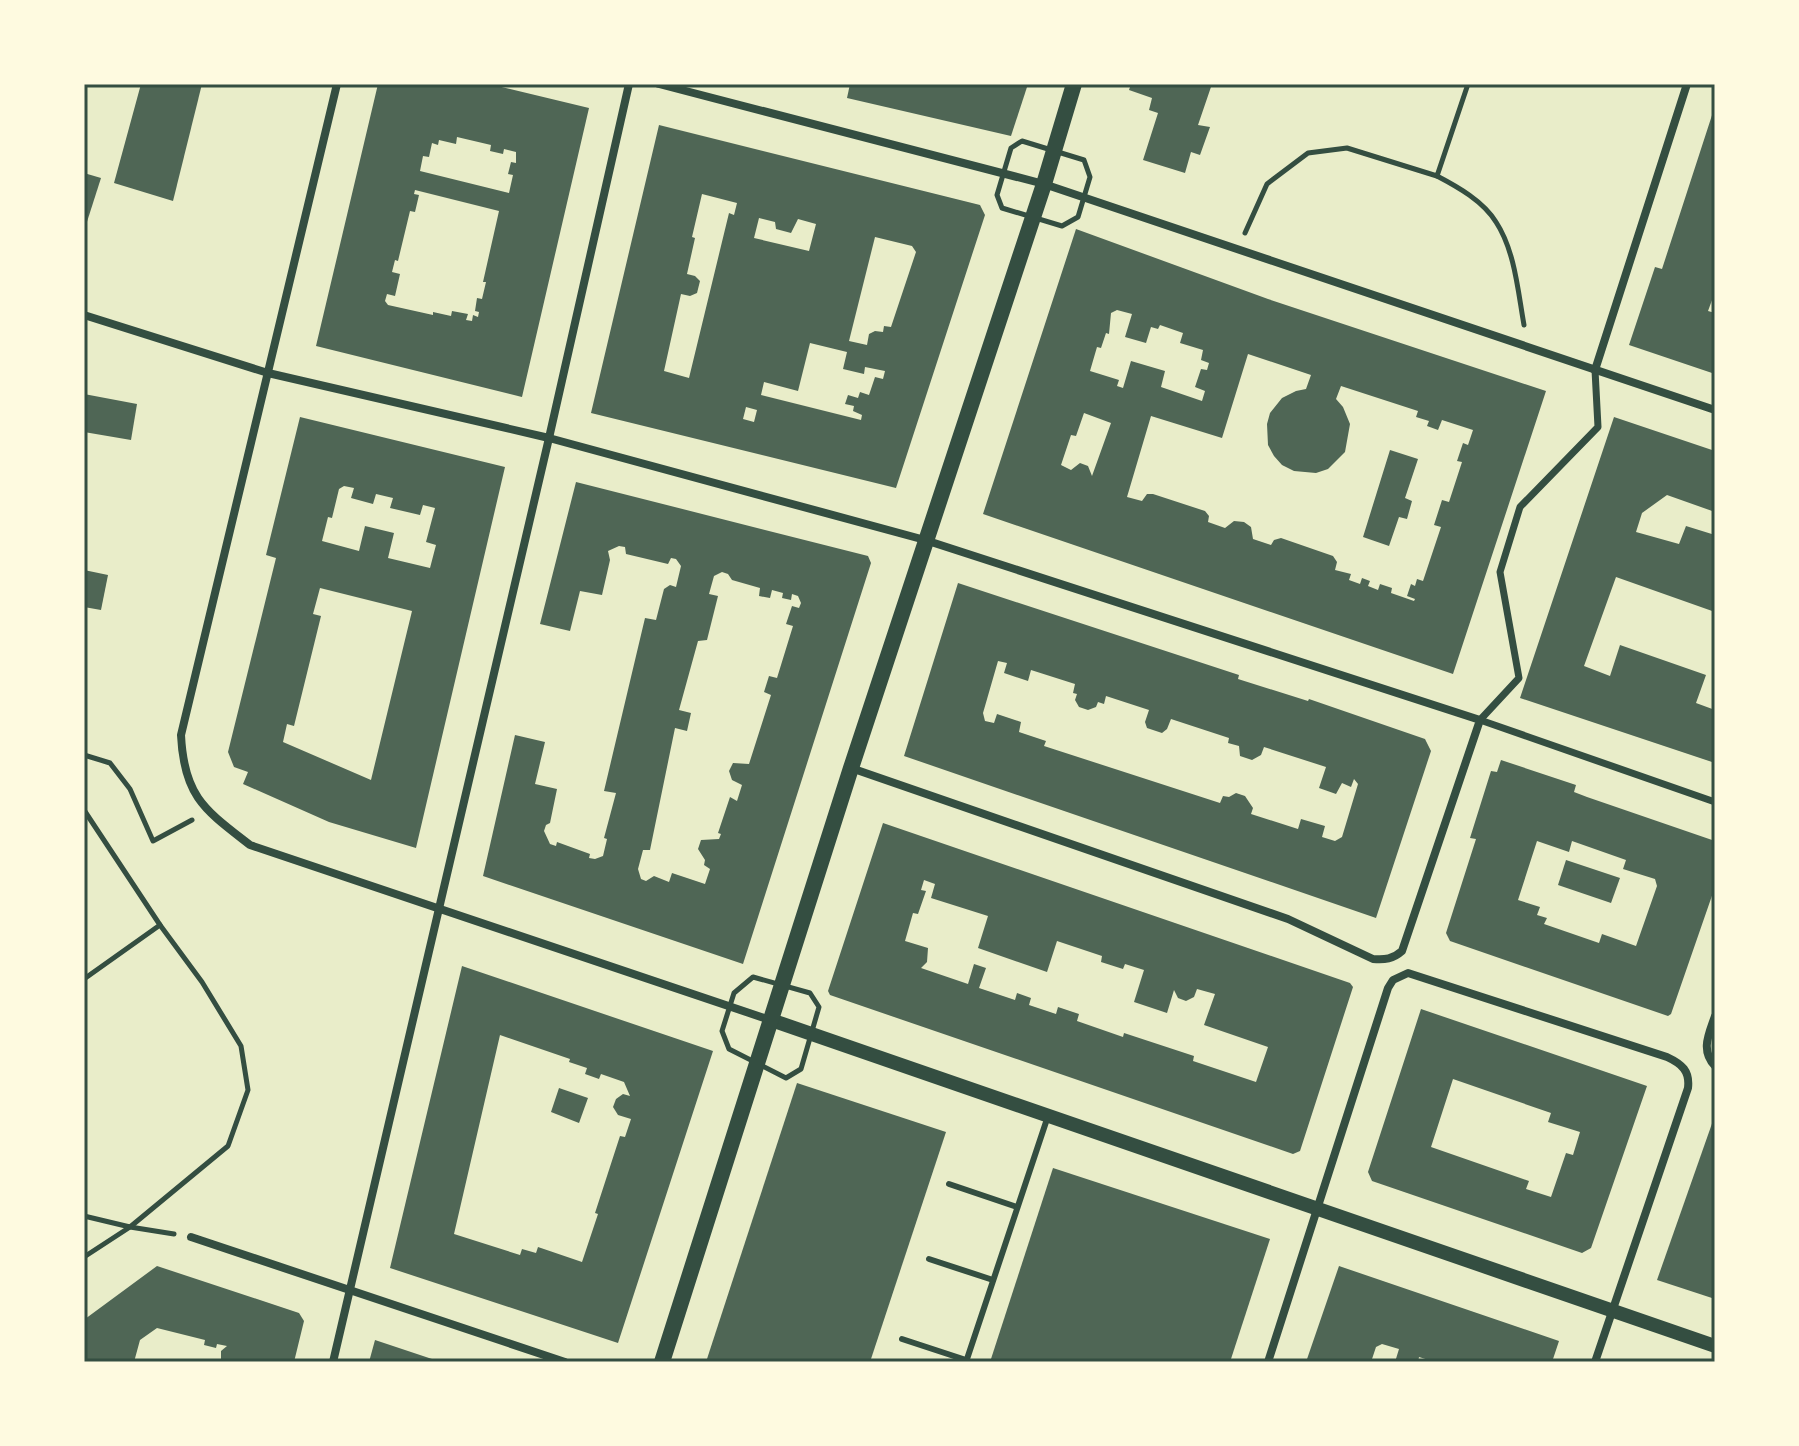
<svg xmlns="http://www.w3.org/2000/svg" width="1799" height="1446" viewBox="0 0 1799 1446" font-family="Signika,sans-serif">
	<rect width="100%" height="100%" fill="#e9edc9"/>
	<!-- building -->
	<g fill="#4f6655" fill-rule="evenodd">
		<polygon points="141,84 202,84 173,201 114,183"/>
		<path d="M378,84H489L589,108L522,397L316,346ZM457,137L491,145L490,151L503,154L504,149L516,152V163L511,162L508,174L513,175L509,193L420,171L423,156L429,157L432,143L438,145L439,140L456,144ZM415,190L499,211L483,282H486L482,299L477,298L475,311L479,312L478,317L473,315L472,321L466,320L468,314L452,311L451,316L433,312V315L388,305L385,301L387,294L395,296L400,274L392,272L395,260L398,261L410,211L415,212L419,195L414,194Z"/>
		<polygon points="850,84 1028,84 1011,136 847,98"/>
		<polygon points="1131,84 1212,84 1198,125 1210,127 1200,155 1191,152 1185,173 1143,160 1158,113 1149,110 1152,98 1129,90"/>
		<polygon points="1714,109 1715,292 1708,311 1715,313 1715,374 1629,345 1655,267 1662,269"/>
		<path d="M659,125L980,205L985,215L896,488L591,413ZM702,194L737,203L734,215L729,213L689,378L664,371L681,294L690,296L697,293L700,281L695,276L687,274L695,238L692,237ZM759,218L775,222L776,229L791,233L798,219L816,224L809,251L754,238ZM875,237L912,246L916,252L891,327L884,326L883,332L875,331L869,334L867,345L849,341ZM810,343L847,352L843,369L864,374L865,367L885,371L883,379L875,377L869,395L860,392L858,398L848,395L845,404L854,406L853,411L862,415L861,420L761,395L764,382L798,391ZM746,407L757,410L754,422L743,419Z"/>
		<polygon points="84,173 101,178 85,228 84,228"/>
		<path d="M1076,229L1268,299L1546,391L1453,674L983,514ZM1117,310L1132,314L1125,337L1146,343L1151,327L1158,329L1160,325L1183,333L1180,343L1203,350L1201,360L1209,363L1207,370L1201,369L1195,387L1205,391L1202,401L1161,387L1165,371L1131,361L1123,388L1117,386L1119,380L1090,371L1097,347L1101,348L1106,333L1109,334L1111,313ZM1248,354L1311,375L1306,389L1296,391L1282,398L1270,413L1267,424L1268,445L1274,456L1282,465L1294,471L1316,473L1328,469L1345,452L1350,424L1343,407L1336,399L1341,386L1418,411L1416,417L1429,421L1427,426L1438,430L1442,420L1473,430L1468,445L1463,443L1457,461L1462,462L1449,502L1442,500L1434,525L1441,527L1423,581L1417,579L1415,586L1411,584L1407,596L1415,599L1414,601L1391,593L1392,588L1380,584L1378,590L1368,586L1370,581L1362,578L1360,584L1349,580L1351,574L1335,570L1337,562L1333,556L1281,538L1274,540L1271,545L1253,539L1251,527L1244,522L1234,521L1225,528L1208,522L1209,516L1205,511L1153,494H1147L1142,501L1127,497L1151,416L1222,438ZM1084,413L1111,423L1092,476L1088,466L1080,463L1071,470L1061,465L1071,435L1076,436Z"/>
		<polygon points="84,394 137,404 131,440 84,432"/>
		<path d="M300,417L505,467L416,848L329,822L243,784L248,772L234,767L228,752L276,558L266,555ZM344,486L354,488L351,498L373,504L376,494L393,498L390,508L420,515L423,505L435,508L426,542L436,545L430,568L388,558L394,533L365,526L359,551L322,541L328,517L332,518L339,489ZM320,588L412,611L371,780L283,742L287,724L294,726L321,616L313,614Z"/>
		<polygon points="1614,417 1715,451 1715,512 1667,495 1642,513 1636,532 1679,544 1686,526 1715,535 1715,612 1616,577 1584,666 1610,676 1620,645 1706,675 1696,703 1715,710 1715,763 1520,698"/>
		<polygon points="1390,450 1418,459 1405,498 1412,501 1407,519 1399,517 1389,546 1363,537"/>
		<path d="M576,482L868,556L871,563L743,964L483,876L515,735L545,742L535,784L557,789L550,823L546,825L544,831L550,844L556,846L557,842L590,854L589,858L595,859L603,856L607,839L604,838L616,793L604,791L645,618L656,620L664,589L670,585L676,587L681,566L676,559L671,558L668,564L626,554L625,547L619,546L608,551L610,560L602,595L580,591L570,631L540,624ZM722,572L728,574L732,580L760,588L759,596L770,598L772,590L783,593L782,598L791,600L792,594L798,596L801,603L799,608L792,606L786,624L793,626L777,678L769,676L764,692L771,695L749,764L733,763L729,771L732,780L742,785L737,801L730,797L718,833L721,834L719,839L701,840L698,849L705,860L704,865L710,869L705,884L672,873L669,882L654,876L646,881L641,879L638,869L643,850H650L675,728L687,731L691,713L679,710L698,641L707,640L718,596L709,594L714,576Z"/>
		<polygon points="84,570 108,575 101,610 84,607"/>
		<path d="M958,583L1239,675L1238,679L1308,701L1309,699L1425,739L1431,751L1376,918L904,756ZM998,661L1007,663L1004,673L1028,681L1031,670L1075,684L1073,693L1077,694L1075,700L1079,707L1088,710L1096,707L1098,702L1104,704L1106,696L1149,710L1145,722L1147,728L1162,733L1167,729L1171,719L1229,738L1228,743L1239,746L1240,756L1252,760L1261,755L1264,747L1326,767L1319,788L1336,794L1342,783L1351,787L1354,779L1358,784L1342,837L1335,841L1322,837L1325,826L1301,819L1298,829L1251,814L1253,808L1245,796L1236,793L1229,797L1223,796L1220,803L1044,746L1046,741L1019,732L1021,722L997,714L994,723L985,721L983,713Z"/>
		<path d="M1501,760L1576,785L1574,792L1587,797L1715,841V887L1671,1014L1668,1016L1450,941L1446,933L1476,839L1470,838L1491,771L1497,772ZM1537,841L1569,852L1572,841L1626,860L1623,869L1655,879L1657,886L1636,946L1602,934L1599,943L1544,924L1547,918L1537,915L1540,907L1518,900Z"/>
		<path d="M883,823L1350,983L1353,987L1300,1151L1293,1154L830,995L828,991ZM924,880L935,884L931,898L988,916L978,948L1047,972L1057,941L1102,956L1101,962L1123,969L1125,964L1144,970L1134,1002L1167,1013L1174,990L1178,998L1186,1001L1194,997L1197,989L1215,994L1204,1025L1268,1047L1256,1082L1193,1061L1194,1056L1124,1033L1123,1037L1077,1021L1079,1014L1058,1007L1056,1014L1029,1005L1031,998L1017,993L1015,1000L979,988L986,968L974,964L968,984L921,968L927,962L928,948L905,941L913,913L918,914L926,891L921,890Z"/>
		<polygon points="1566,860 1620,878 1611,903 1558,885"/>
		<path d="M462,966L713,1051L618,1343L390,1268ZM500,1035L570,1059L569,1062L587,1068L585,1074L599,1079L601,1074L624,1082L630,1096L623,1094L616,1099L613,1107L618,1115L631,1119L625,1137L620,1136L595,1213L598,1214L582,1262L538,1247L536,1253L522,1249L520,1255L454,1234Z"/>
		<path d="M1421,1009L1647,1086L1591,1248L1582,1253L1372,1181L1368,1172ZM1453,1079L1551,1113L1548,1122L1580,1132L1573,1155L1566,1153L1551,1197L1526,1189L1529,1181L1431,1147Z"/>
		<polygon points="797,1083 946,1132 870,1362 706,1362"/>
		<polygon points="559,1088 588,1098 579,1123 551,1112"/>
		<polygon points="1715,1115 1715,1299 1657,1280"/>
		<polygon points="1053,1168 1270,1239 1230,1362 990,1362"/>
		<polygon points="157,1266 299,1313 304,1321 294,1362 221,1362 221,1351 227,1346 217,1344 216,1348 204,1345 205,1340 157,1328 140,1340 134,1362 84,1362 85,1319"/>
		<polygon points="1339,1266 1559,1341 1552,1362 1435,1362 1419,1357 1418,1362 1395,1362 1399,1349 1382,1344 1376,1347 1371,1362 1306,1362"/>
		<polygon points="375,1340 438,1361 438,1362 369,1362"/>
	</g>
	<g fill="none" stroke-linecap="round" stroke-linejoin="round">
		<!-- path -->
		<g stroke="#344e41" stroke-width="5">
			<polygon points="1022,141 1084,160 1090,177 1078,217 1062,226 1002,208 997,195 1011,148"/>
			<path d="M1437,176C1458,187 1483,201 1496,222C1515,251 1518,292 1524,325"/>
			<polyline points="1245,233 1267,184 1308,153 1347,148 1437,176 1468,84"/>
			<polyline points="84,755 110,763 130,789 153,841 192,820"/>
			<polyline points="84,810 160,925 202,982 241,1046 248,1090 228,1146 130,1227 84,1257"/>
			<polygon points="753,977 810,993 819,1007 801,1069 786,1078 729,1049 722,1031 734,993"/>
			<polyline points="84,979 160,925"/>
			<polyline points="84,1216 130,1227 174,1234"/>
		</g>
		<!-- service -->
		<g stroke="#344e41" stroke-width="6">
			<polyline points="949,1184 1017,1207"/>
			<polyline points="929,1259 993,1280"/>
			<polyline points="902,1339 966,1360"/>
			<polyline points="966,1362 1048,1116"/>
		</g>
		<!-- pedestrian -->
		<polyline stroke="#344e41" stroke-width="7" points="1595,370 1598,427 1520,507 1500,572 1519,678 1480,720 1715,802"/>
		<!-- minor -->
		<g stroke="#344e41" stroke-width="8">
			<path d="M337,84L181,735C184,797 205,810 250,845L770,1020"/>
			<polyline points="659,84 1044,184 1715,410"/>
			<path d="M84,315L268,373L549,438L925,540L1480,720L1402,951C1393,959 1385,960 1373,959L1288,919L851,768"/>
			<polyline points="1595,370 1687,84"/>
			<path d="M1715,1016C1709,1034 1700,1050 1715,1066"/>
			<polyline points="191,1237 565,1362"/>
			<polyline points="333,1362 549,438 629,84"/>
			<path d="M1268,1362L1388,988L1393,980L1408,973L1667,1057C1682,1064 1690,1071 1688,1088L1595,1362"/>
		</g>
		<!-- tertiary -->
		<polyline stroke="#344e41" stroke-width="14" points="771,1020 1715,1346"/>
		<!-- secondary -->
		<polyline stroke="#344e41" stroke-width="16" points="662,1362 851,768 1044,184 1074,84"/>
	</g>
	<!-- border -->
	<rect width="1799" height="1446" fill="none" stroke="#fefae0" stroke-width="172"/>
	<rect x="86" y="86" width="1627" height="1274" fill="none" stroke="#344e41" stroke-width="3"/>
</svg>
